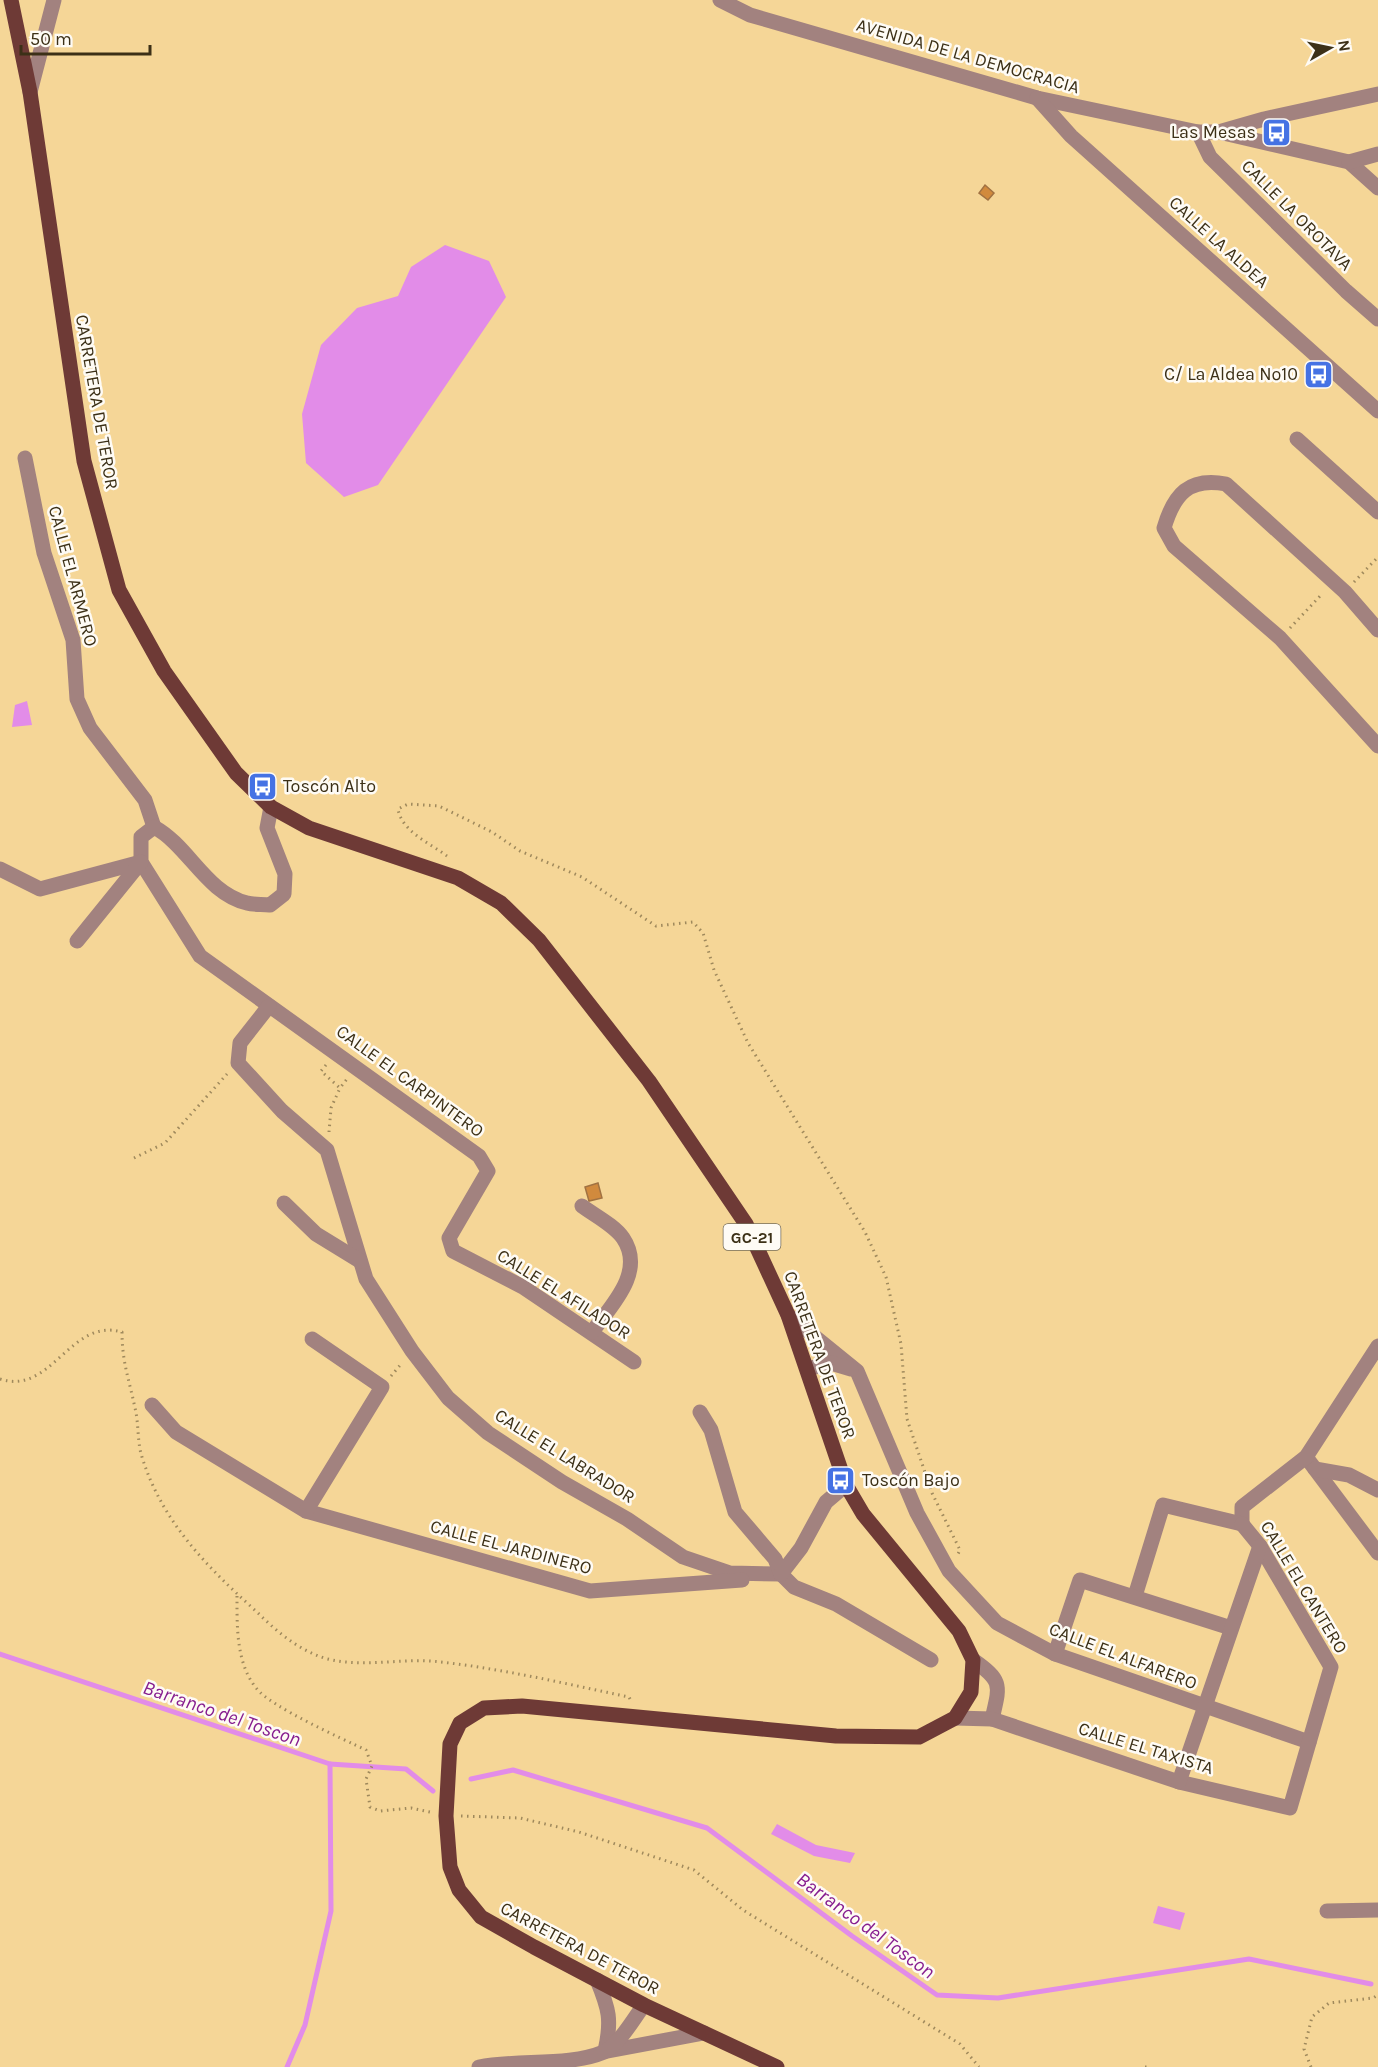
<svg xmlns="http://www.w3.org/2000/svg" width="1378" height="2067" viewBox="0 0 1378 2067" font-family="Karla,sans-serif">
	<rect width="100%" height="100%" fill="#f5d697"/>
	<!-- water -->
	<g fill="#e28ce8">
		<polygon points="445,245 489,261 506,297 378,485 344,497 306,463 302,414 321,345 357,308 398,296 411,267"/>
		<polygon points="27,701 32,725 12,727 15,705"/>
		<polygon points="777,1824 816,1845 855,1853 850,1863 814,1856 771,1834"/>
		<polygon points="1158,1906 1185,1913 1180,1930 1153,1923"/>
	</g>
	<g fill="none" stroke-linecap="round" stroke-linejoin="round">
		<!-- stream -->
		<g stroke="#e28ce8" stroke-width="5">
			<polyline points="0,1654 330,1764 406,1769 433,1791"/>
			<polyline points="471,1779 513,1770 707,1828 852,1936 937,1995 998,1998 1249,1959 1371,1984"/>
			<polyline points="287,2067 305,2025 331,1911 330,1764"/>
		</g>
	</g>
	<!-- building -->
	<g fill="#d18a3d" stroke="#a17242" stroke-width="1.5">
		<polygon points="985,185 994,193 988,200 979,193"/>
		<polygon points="598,1183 602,1198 589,1201 585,1187"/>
	</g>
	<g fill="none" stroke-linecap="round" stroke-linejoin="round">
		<!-- path -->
		<g stroke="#9f895c" stroke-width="3" stroke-dasharray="1.5 4.5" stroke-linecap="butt">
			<polyline points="1354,582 1378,557"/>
			<polyline points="1290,628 1322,594"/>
			<path d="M447,856C430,843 402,832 398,809L408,804L439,806L492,832L520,851L582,877L656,926L693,922L703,933L714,970L748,1043L865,1232L886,1277L901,1344L907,1419L932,1493L960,1550L958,1554"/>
			<polyline points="326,1065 321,1071 340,1088 347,1079"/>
			<polyline points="329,1132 331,1108 340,1088"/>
			<polyline points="134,1158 165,1143 227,1074"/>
			<polyline points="391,1376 402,1363"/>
			<path d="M0,1379C52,1396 70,1317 122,1332C122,1362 129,1379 135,1408C139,1424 137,1442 142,1457C162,1522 208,1568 257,1612C276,1631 297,1649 324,1658C362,1669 402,1657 441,1662C504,1669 567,1684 629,1697L631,1701"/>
			<path d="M237,1596C237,1627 236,1664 257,1689C271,1707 343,1739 366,1750L372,1766L366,1779L370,1807L380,1811L411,1808L430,1812"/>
			<polyline points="461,1816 520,1818 579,1832 694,1870 743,1910 960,2044 979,2067"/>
			<polyline points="1145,2067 1151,2067"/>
			<polyline points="1311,2067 1304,2049 1312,2017 1329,2003 1373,1998 1378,1995"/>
		</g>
		<!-- minor -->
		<g stroke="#a2827f" stroke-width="15">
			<polyline points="720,0 750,15 1037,98 1198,132 1219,132 1349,162 1378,188"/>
			<polyline points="30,92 54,0"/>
			<polyline points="1037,98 1071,136 1378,411"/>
			<polyline points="1222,131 1264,119 1378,94"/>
			<polyline points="1198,132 1210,157 1346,291 1378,319"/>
			<polyline points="1349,162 1378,154"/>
			<polyline points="1297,439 1378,512"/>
			<polyline points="25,458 44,553 73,640 77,699 90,728 145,800 154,827"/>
			<path d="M1378,630L1345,592L1226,484C1189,477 1174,494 1164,528L1174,546L1280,638L1378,746"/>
			<path d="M271,807L267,828L285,874L284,894L270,905C262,904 254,905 247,903C206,893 189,846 154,827L141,837V862L200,956L479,1156L488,1171L449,1238L453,1251L523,1287L634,1362"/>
			<polyline points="0,869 40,889 141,862"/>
			<polyline points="77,941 141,862"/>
			<polyline points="269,1006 240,1043 238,1063 282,1111 327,1150 366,1279 412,1351 448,1398 488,1433 562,1482 627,1519 683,1557 730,1573 781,1574"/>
			<polyline points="284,1203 316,1234 360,1261"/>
			<path d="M582,1206C594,1215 614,1225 623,1238C646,1272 611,1306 592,1332"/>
			<polyline points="788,1315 857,1371 917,1513 949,1571 997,1623 1055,1654 1309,1742"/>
			<polyline points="807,1369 831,1363 851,1369"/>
			<polyline points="152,1405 176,1432 306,1511 590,1591 742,1580"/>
			<polyline points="700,1412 711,1430 735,1512 775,1559 781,1574 794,1587 836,1604 931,1660"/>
			<polyline points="1306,1457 1378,1553"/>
			<polyline points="1315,1469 1349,1475 1378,1490"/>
			<polyline points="306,1511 382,1387 312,1339"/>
			<polyline points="1242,1524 1242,1507 1306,1457 1378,1346"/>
			<polyline points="781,1574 801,1548 826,1502 846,1485"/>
			<polyline points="1135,1596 1163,1505 1242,1524"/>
			<polyline points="1055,1654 1080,1580 1231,1628"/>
			<path d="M973,1660C1003,1681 1000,1685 992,1719"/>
			<polyline points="955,1718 992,1719 1179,1782 1290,1808 1331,1667 1260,1546 1242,1524"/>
			<polyline points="1179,1782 1260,1546"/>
			<polyline points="1327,1911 1378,1910"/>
			<path d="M597,1980C609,2009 612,2020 605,2051"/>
			<polyline points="608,2051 704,2033"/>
			<path d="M479,2067C519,2059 568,2067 604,2052C621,2042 632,2021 644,2005"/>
		</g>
		<!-- major -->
		<polyline stroke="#6e3a36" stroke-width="15" points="11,0 30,92 84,461 119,590 164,671 236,773 271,807 309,828 458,878 501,903 539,940 649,1081 746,1224 788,1315 846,1485 863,1514 959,1631 973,1660 971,1692 955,1718 919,1737 836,1736 522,1706 484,1708 460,1723 450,1744 446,1816 450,1867 459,1890 481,1917 534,1947 644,2005 777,2067"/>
	</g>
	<!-- icons -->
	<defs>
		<symbol id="bus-square" viewBox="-11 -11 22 22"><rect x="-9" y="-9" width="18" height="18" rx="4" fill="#4572e4" stroke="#fefbf5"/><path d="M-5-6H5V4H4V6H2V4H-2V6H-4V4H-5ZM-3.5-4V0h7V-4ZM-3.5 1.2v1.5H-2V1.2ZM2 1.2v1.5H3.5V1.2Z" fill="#fff"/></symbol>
	</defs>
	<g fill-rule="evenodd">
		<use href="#bus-square" x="1260" y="116" width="33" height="33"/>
		<use href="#bus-square" x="1302" y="358" width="33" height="33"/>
		<use href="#bus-square" x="246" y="770" width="33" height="33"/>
		<use href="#bus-square" x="824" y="1464" width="33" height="33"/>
	</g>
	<g text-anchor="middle" stroke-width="5" stroke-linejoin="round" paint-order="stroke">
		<!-- shield labels -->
		<rect fill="#fefbf5" stroke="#766d5a" stroke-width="1.5" x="723.5" y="1224" width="57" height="26" rx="4.5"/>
		<g font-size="16" font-weight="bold" fill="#3c3017">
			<text x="752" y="1243">GC-21</text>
		</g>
		<!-- street labels -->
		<g font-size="18" fill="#3c3017" stroke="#fefbf5">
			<text transform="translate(968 56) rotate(16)" y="6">AVENIDA DE LA DEMOCRACIA</text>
			<text transform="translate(1297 215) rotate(45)" y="6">CALLE LA OROTAVA</text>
			<text transform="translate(1219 242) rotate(42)" y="6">CALLE LA ALDEA</text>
			<text transform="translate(97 402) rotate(80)" y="6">CARRETERA DE TEROR</text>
			<text transform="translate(73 576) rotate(75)" y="6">CALLE EL ARMERO</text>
			<text transform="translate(410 1081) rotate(36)" y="6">CALLE EL CARPINTERO</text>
			<text transform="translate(564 1294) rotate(32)" y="6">CALLE EL AFILADOR</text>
			<text transform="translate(820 1355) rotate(70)" y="6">CARRETERA DE TEROR</text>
			<text transform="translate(565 1456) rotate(32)" y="6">CALLE EL LABRADOR</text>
			<text transform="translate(511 1547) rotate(15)" y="6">CALLE EL JARDINERO</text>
			<text transform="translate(1304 1587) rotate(59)" y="6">CALLE EL CANTERO</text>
			<text transform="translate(1123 1656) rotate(21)" y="6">CALLE EL ALFARERO</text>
			<text transform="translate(1146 1748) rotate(17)" y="6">CALLE EL TAXISTA</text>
			<text transform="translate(580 1948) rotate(28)" y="6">CARRETERA DE TEROR</text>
		</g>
		<!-- poi labels -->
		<g font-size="18" fill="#3c3017" stroke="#fefbf5" text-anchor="end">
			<text x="1256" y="138">Las Mesas</text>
			<text x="1298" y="380">C/ La Aldea Nº10</text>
			<text x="283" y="792" text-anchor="start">Toscón Alto</text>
			<text x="862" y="1486" text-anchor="start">Toscón Bajo</text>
		</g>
		<!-- water labels -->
		<g font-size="20" font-style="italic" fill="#871e8f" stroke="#fefbf5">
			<text transform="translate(222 1713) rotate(19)" y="7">Barranco del Toscon</text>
			<text transform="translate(866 1925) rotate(36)" y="7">Barranco del Toscon</text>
		</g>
	</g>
	<!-- north arrow -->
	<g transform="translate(1330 48) rotate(81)" stroke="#fefbf5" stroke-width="4.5" paint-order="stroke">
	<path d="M0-4.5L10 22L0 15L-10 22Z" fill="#3c3017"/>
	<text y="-9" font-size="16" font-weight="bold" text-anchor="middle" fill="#3c3017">N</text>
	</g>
	<!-- scale -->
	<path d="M21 45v9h129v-9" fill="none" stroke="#3c3017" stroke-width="3"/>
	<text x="30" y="45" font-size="18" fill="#3c3017" stroke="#fefbf5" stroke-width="4.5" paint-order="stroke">50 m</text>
</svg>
